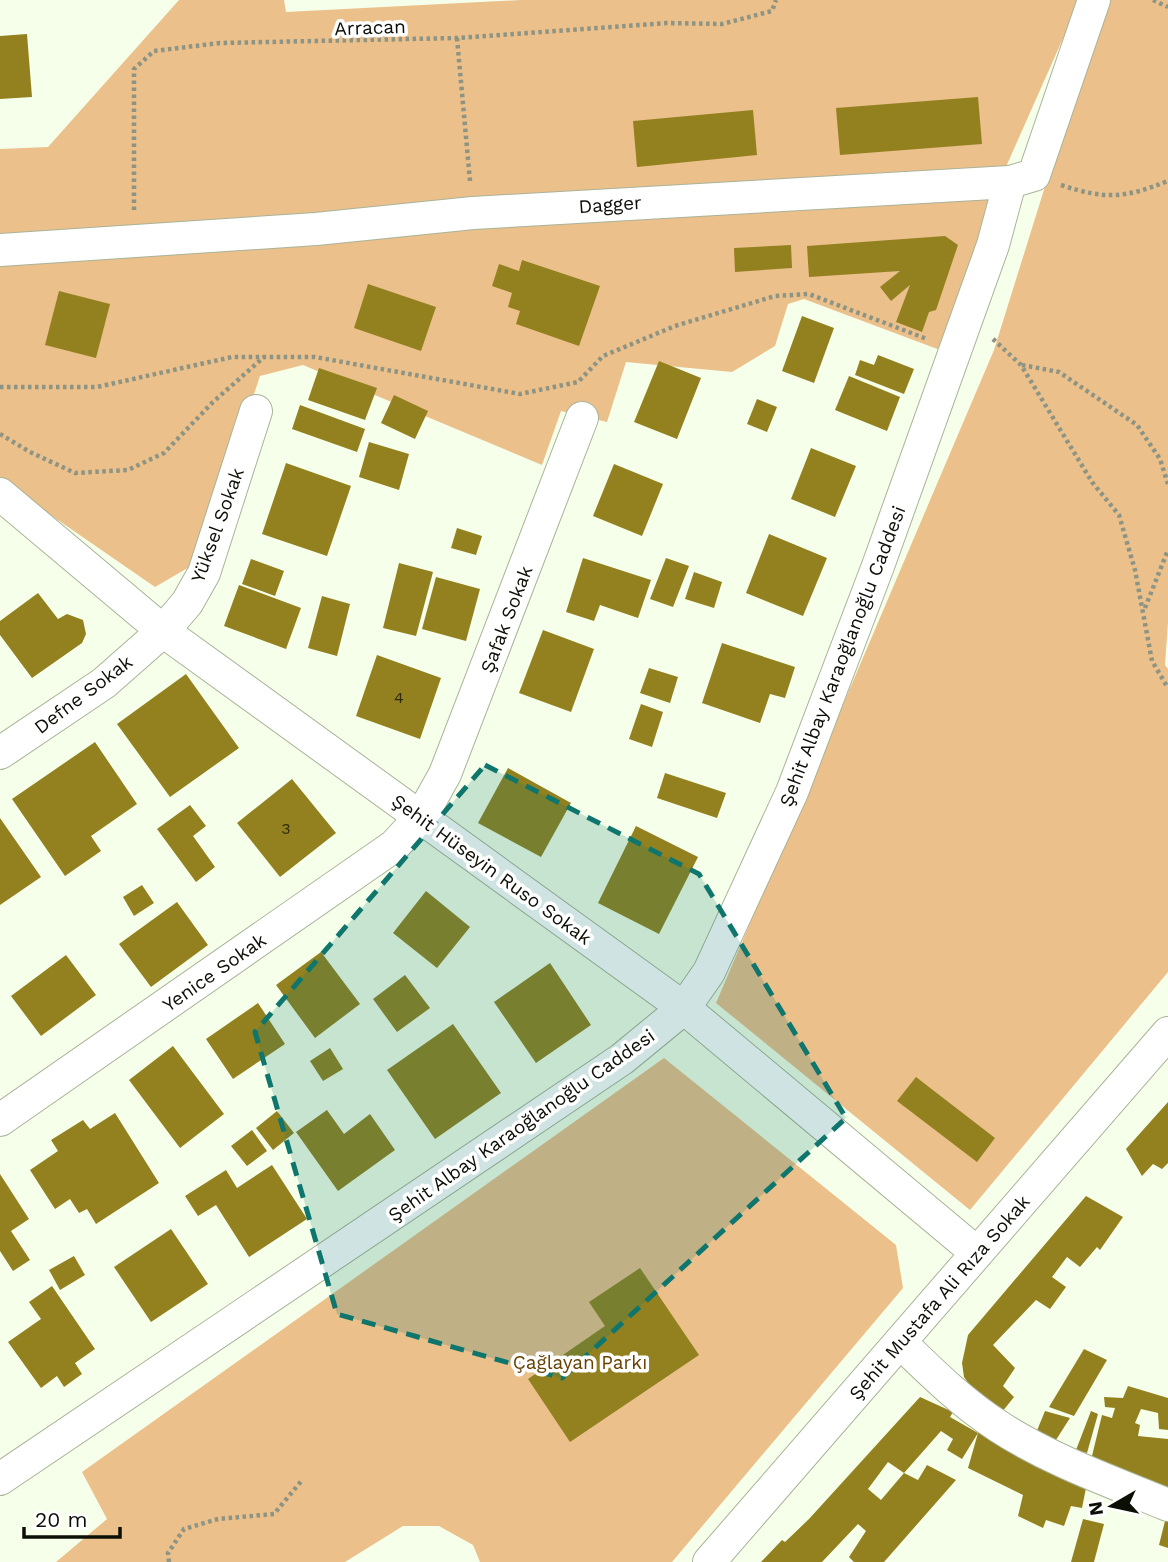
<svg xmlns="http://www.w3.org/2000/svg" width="1168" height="1562" viewBox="0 0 1168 1562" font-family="'Work Sans',sans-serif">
	<rect width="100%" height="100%" fill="#f6ffe9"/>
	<!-- green -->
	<g fill="#ebc08b">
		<polygon points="179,0 284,0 286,12 521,0 1080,0 990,203 940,350 804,299 788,304 775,346 732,372 626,362 607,422 561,411 542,465 303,365 260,376 198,562 155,587 0,480 0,149 48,147"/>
		<polygon points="1109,0 1168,0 1168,622 1165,665 1168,669 1168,972 970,1210 716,1003 994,350 1082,68"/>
		<polygon points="664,1058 896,1245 903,1288 672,1562 480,1562 473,1545 439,1526 403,1526 345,1562 56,1562 107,1519 82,1472"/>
	</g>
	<!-- building -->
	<g fill="#938120" fill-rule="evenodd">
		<polygon points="27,34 32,97 0,99 0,36"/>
		<polygon points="978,97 982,144 840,155 836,108"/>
		<polygon points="753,110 757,155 637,167 633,121"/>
		<polygon points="945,236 958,245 936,310 929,312 922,332 896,322 910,285 891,301 880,287 900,271 809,277 807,246"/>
		<polygon points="791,245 792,268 735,272 734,248"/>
		<polygon points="522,260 600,286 579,346 516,324 520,311 508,307 512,293 492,286 499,264 519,271"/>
		<polygon points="368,284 436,307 421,351 354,328"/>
		<polygon points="59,291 110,304 96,358 45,345"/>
		<polygon points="802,316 834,328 814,383 782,371"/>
		<polygon points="878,355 914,369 904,394 855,375 860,360 874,365"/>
		<polygon points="659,361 701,378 677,439 634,422"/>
		<polygon points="319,368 377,388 365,420 308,400"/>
		<polygon points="849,376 900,397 887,431 835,410"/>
		<polygon points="394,395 428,411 415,439 381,423"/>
		<polygon points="757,399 777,407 767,432 747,424"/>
		<polygon points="300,405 365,429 357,452 292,429"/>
		<polygon points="369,442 409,454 399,490 359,477"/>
		<polygon points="811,448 856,466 835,517 791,499"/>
		<polygon points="286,463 351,486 327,556 262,534"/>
		<polygon points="614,464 663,484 642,536 593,516"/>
		<polygon points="457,528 482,536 476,555 451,548"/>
		<polygon points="769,534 827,558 803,616 746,593"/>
		<polygon points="583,558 651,580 638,618 600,605 594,621 566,612"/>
		<polygon points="666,558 689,566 673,607 650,599"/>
		<polygon points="251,559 284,571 275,596 242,584"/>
		<polygon points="399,563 433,572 416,636 383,628"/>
		<polygon points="694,572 722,582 714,608 685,599"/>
		<polygon points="436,577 480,589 466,641 422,629"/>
		<polygon points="239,585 301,608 286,649 224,626"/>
		<polygon points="38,593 58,619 67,614 83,620 86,634 82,643 32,678 0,635 0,621"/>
		<polygon points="322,596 350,604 337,656 308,648"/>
		<polygon points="543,630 594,649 571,712 519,693"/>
		<polygon points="722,643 795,667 785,698 770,694 760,723 702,703"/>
		<polygon points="377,655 441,678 420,739 356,716"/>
		<polygon points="649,668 678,677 670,703 640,693"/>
		<polygon points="186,674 239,748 170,797 117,724"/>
		<polygon points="641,704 663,712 652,747 629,739"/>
		<polygon points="95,742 137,804 91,836 101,851 65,876 12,799"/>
		<polygon points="508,768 571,803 541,857 478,823"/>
		<polygon points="665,773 726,793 717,818 657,798"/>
		<polygon points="292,779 336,833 280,877 237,823"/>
		<polygon points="190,805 206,826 193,836 215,867 196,882 157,829"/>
		<polygon points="0,818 41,877 0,905"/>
		<polygon points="636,826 698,857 659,934 598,903"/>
		<polygon points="142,885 154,903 134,916 123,897"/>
		<polygon points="426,891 470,927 437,968 393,933"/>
		<polygon points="177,902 208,945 151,987 119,944"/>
		<polygon points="321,952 360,1004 315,1038 276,985"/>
		<polygon points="66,955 96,995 41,1036 11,996"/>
		<polygon points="550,963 591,1025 536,1063 494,1002"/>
		<polygon points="405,975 430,1008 397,1032 373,999"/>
		<polygon points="258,1003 285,1044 233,1079 206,1039"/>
		<polygon points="453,1024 501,1093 435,1139 387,1070"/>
		<polygon points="173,1046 224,1114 180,1148 129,1080"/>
		<polygon points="330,1048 343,1069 323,1081 310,1061"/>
		<polygon points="916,1077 995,1138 977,1162 897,1101"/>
		<polygon points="1168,1102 1168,1163 1162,1169 1153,1164 1142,1176 1126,1149"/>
		<polygon points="327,1110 344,1134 370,1114 395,1150 338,1191 296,1132"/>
		<polygon points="277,1111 294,1133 273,1150 256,1128"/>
		<polygon points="115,1113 159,1183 96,1224 87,1209 79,1213 70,1199 55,1209 30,1170 58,1151 51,1140 83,1120 90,1129"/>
		<polygon points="252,1130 267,1151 247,1166 231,1146"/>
		<polygon points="272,1165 307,1219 249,1257 216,1205 198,1216 185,1196 226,1170 237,1188"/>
		<polygon points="0,1174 29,1219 11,1231 30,1260 13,1271 0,1251"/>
		<polygon points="1086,1196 1123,1217 1100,1250 1097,1247 1080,1267 1067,1257 1052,1277 1066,1287 1050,1309 1036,1300 993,1345 1015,1368 1003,1386 1014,1397 1002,1412 971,1387 964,1377 962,1363 968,1335"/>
		<polygon points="171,1229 208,1284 151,1322 114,1267"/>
		<polygon points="74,1256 85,1275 60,1290 49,1270"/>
		<polygon points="640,1268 699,1355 570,1442 528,1379 605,1326 589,1302"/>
		<polygon points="52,1286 95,1349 75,1363 82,1374 64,1387 57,1376 41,1388 8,1342 41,1319 29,1302"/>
		<polygon points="1084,1349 1107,1360 1074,1416 1049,1407"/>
		<polygon points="1128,1386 1168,1398 1168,1430 1159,1429 1158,1413 1141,1409 1135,1423 1140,1425 1138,1436 1168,1439 1168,1490 1131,1473 1091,1460 1102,1415 1112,1418 1115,1408 1105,1407 1104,1397 1123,1398"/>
		<path d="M920,1397L953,1412L950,1417L978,1433L981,1429L1087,1483L1082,1508L1071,1506L1064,1526L1046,1520L1043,1528L1018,1516L1023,1495L968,1468L978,1433L962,1459L947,1450L953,1439L941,1431L904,1473L918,1480L927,1465L956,1480L884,1562H854L849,1557L866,1531L858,1524L822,1562H761L782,1540L785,1542L809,1519ZM888,1462L904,1473L881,1500L868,1489Z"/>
		<polygon points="1045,1411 1070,1418 1054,1443 1036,1433"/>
		<polygon points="1091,1411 1098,1414 1087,1453 1076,1450"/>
		<polygon points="1167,1513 1168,1513 1168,1548 1159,1545"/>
		<polygon points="1083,1519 1104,1524 1094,1562 1071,1562"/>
	</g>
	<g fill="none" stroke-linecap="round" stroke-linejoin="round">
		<defs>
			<g id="minor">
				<polyline points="0,250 316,229 473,213 1010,182 1034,175 1094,0"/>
				<polyline points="0,494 163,631 684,1008 977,1253"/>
				<polyline points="0,753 104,683 163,631 187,603 204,573 256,411"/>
				<polyline points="0,1120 394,846 421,817 445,774 582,418"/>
				<path d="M900,1342C931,1372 961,1402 998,1426C1050,1460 1110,1481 1168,1505"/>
				<polyline points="0,1479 622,1059 684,1008 709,972 792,792 878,566 993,245 1010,182"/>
				<polyline points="709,1562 1168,1033"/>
			</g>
		</defs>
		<!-- minor casing -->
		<use href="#minor" stroke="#a9b399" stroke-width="34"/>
		<!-- path -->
		<g stroke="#8e9484" stroke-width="4.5" stroke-dasharray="3.5 3.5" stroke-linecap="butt">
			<polyline points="1153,0 1168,7"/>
			<polyline points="457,38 470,181"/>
			<path d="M1061,185C1106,200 1125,198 1168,181"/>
			<polyline points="134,210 134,69 154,51 220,43 457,38 667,23 722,24 772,11 776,0"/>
			<polyline points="993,339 1021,365 1092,482 1119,515 1135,570 1152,661 1168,688"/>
			<polyline points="1022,365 1059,372 1137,425 1160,459 1168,484"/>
			<polyline points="0,387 97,387 232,357 315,357 520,394 578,382 603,356 675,326 775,296 809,294 927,339"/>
			<polyline points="0,434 30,452 75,473 128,470 164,453 213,402 264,357"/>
			<polyline points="1145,608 1168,550"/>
			<polyline points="169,1562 168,1553 184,1529 218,1519 274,1514 303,1479"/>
		</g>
		<!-- minor -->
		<use href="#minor" stroke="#fff" stroke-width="32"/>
	</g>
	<!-- marked area -->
	<path fill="#0f766e" fill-opacity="0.2" stroke="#0f766e" stroke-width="5" stroke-dasharray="14 9" stroke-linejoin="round" d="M485,765L699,874L846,1118L562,1378L337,1314L255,1032Z"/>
	<g text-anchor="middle" stroke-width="7" stroke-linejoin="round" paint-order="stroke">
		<!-- number labels -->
		<g font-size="16" fill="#2e2c0c">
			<text x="399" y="703">4</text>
			<text x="286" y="834">3</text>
		</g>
		<!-- street labels -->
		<g font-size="19" fill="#0c0f06" stroke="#fff">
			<text transform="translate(370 27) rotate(-2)" y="7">Arracan</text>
			<text transform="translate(610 204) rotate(-4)" y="7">Dagger</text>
			<text transform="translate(217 525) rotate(-70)" y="7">Yüksel Sokak</text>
			<text transform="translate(506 619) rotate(-69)" y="7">Şafak Sokak</text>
			<text transform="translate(842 656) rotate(-69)" y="7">Şehit Albay Karaoğlanoğlu Caddesi</text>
			<text transform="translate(83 694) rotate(-37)" y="7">Defne Sokak</text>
			<text transform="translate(492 869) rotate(36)" y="7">Şehit Hüseyin Ruso Sokak</text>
			<text transform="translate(214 972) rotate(-35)" y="7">Yenice Sokak</text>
			<text transform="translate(521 1125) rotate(-35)" y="7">Şehit Albay Karaoğlanoğlu Caddesi</text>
			<text transform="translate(939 1297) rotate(-49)" y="7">Şehit Mustafa Ali Rıza Sokak</text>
		</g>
		<!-- park labels -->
		<g font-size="19" fill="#674204" stroke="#fff">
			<text x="580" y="1369">Çağlayan Parkı</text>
		</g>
	</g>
	<!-- north arrow -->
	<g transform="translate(1112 1506) rotate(261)" stroke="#ffffff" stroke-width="5" paint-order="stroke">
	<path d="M0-5L12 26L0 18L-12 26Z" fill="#0c0f06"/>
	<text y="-10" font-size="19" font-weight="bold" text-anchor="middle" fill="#0c0f06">N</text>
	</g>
	<!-- scale -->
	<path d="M24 1527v10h96v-10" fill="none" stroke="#0c0f06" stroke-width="3.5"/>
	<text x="35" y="1527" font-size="21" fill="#0c0f06" stroke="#ffffff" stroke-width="5" paint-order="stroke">20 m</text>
</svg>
